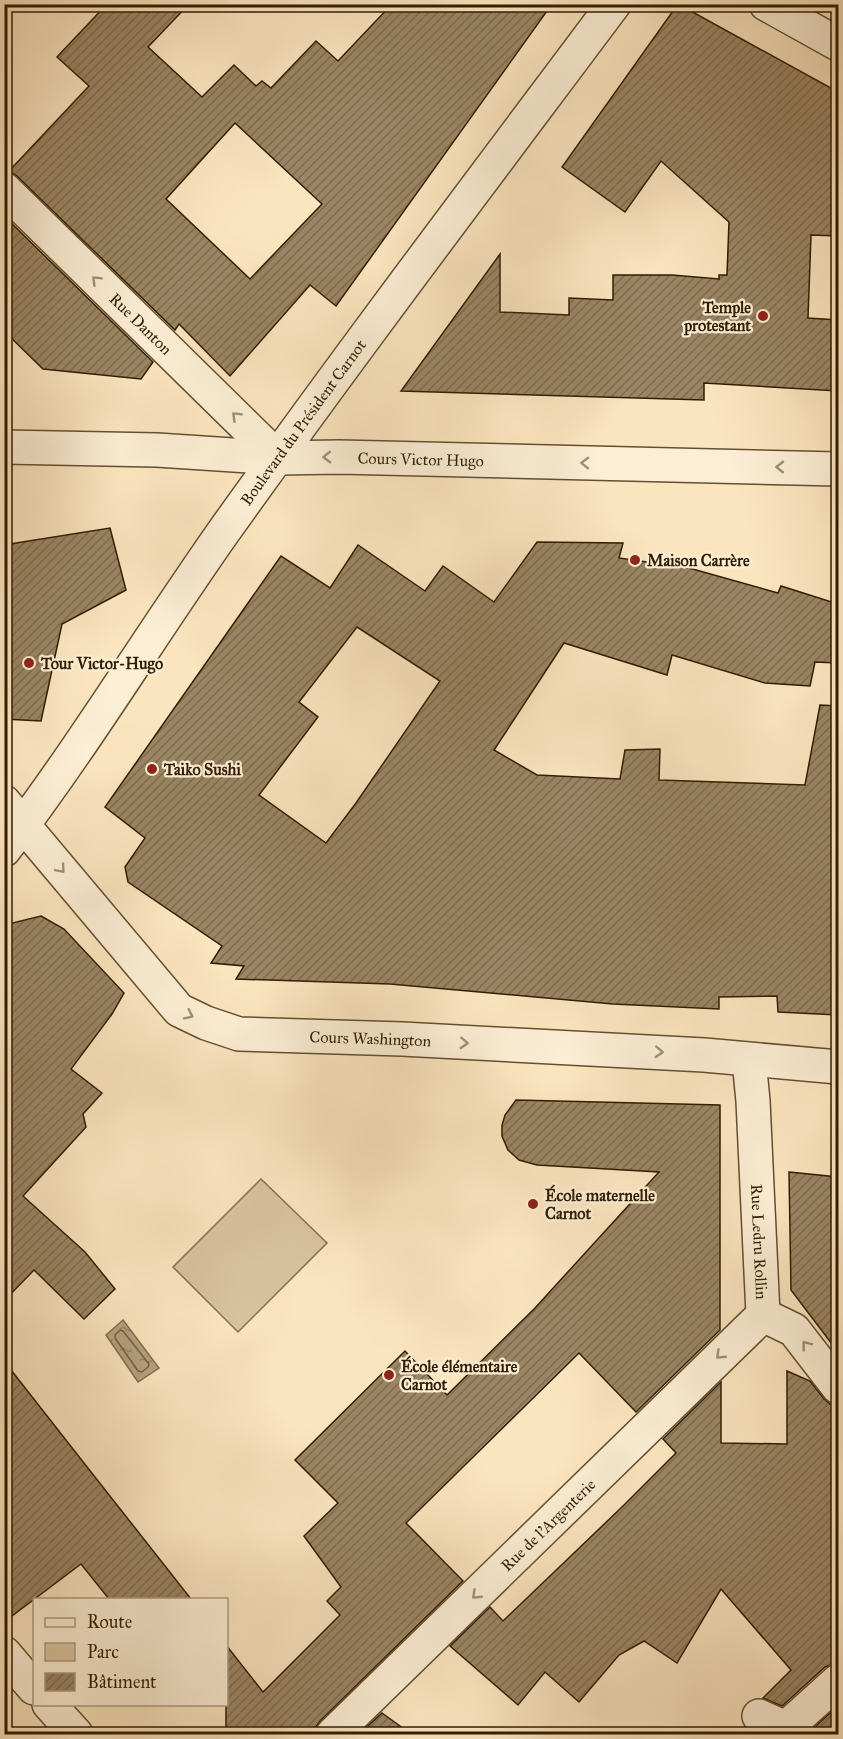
<svg xmlns="http://www.w3.org/2000/svg" width="843" height="1739" viewBox="0 0 843 1739" font-family="'IM FELL Great Primer',serif">
	<defs>
		<pattern id="water-ripples" width="26" height="14" patternUnits="userSpaceOnUse" patternTransform="scale(1.5)"><rect width="26" height="14" fill="#b6a17f"/><path d="M2 4q2-2 4 0t4 0M15 11q2-2 4 0t4 0" fill="none" stroke="#958366"/></pattern>
		<pattern id="building-hatch" width="6" height="6" patternUnits="userSpaceOnUse" patternTransform="scale(1.5)"><rect width="6" height="6" fill="#9a8564"/><path d="M-1 1l2-2M0 6l6-6M5 7l2-2" fill="none" stroke="#7e6c50"/></pattern>
	</defs>
	<rect width="100%" height="100%" fill="#fbe5bf"/>
	<filter id="stains"><feTurbulence type="fractalNoise" baseFrequency=".00333" numOctaves="4"/><feColorMatrix values="0 0 0 0 .2 0 0 0 0 .09 0 0 0 0 .02 0 0 0 .5 -.17"/></filter>
	<radialGradient id="worn" r=".72"><stop offset=".6" stop-color="#630" stop-opacity="0"/><stop offset="1" stop-color="#630" stop-opacity=".3"/></radialGradient>
	<!-- green -->
	<polygon fill="#d9c39f" stroke="#857050" stroke-width="1.5" points="261,1179 327,1243 238,1332 173,1267"/>
	<!-- water -->
	<polygon fill="url(#water-ripples)" stroke="#816c4d" stroke-width="1.5" points="123,1320 159,1368 138,1382 106,1335"/>
	<g fill="none" stroke-linecap="round" stroke-linejoin="round">
		<!-- shore -->
		<polygon stroke="#745f40" stroke-width="1.5" points="120,1330 123,1331 149,1364 148,1367 142,1372 138,1371 115,1338 115,1335"/>
	</g>
	<!-- building -->
	<g fill="url(#building-hatch)" stroke="#311d02" stroke-width="1.5" fill-rule="evenodd">
		<path d="M107,4H189L148,47L202,97L234,65L256,86L262,81L271,88L316,41L338,61L392,4H552L336,306L310,285L230,376L179,324L175,330L17,176L9,171L89,86L57,57ZM235,123L322,204L250,279L166,199Z"/>
		<polygon points="678,4 838,92 838,236 811,235 808,318 838,320 838,391 704,383 704,400 401,391 500,254 500,312 569,315 569,298 613,300 613,275 672,275 719,279 719,275 727,275 729,222 661,161 625,212 562,167"/>
		<polygon points="4,216 153,362 141,379 43,369 4,331"/>
		<polygon points="110,528 126,590 62,624 41,721 4,719 4,545"/>
		<path d="M537,542L623,543L619,558L689,568L778,593L781,586L838,604V663L815,662L810,686L765,683L672,655L667,675L564,643L494,750L537,775L620,779L625,750L660,749L659,780L805,785L820,705L838,706V1015L778,1012L777,996L719,997V1009L613,1004L390,984L236,979L244,966L211,963L222,946L128,882L125,867L145,838L105,807L281,556L330,588L358,545L425,591L443,566L494,602ZM357,627L440,681L356,803L326,843L259,795L318,717L299,702Z"/>
		<polygon points="41,916 64,929 124,993 112,1014 71,1069 102,1093 83,1114 86,1127 23,1196 85,1252 115,1289 84,1319 34,1270 4,1301 4,925"/>
		<polygon points="516,1100 720,1105 720,1330 636,1412 579,1353 406,1523 463,1581 320,1721 315,1728 315,1734 221,1734 226,1729 226,1645 263,1692 340,1615 327,1601 341,1587 304,1536 338,1503 295,1460 405,1351 447,1395 535,1308 659,1172 537,1165 519,1160 508,1150 502,1136 502,1125 505,1115"/>
		<polygon points="789,1172 838,1177 838,1352 791,1290"/>
		<polygon points="4,1361 80,1458 191,1599 109,1599 81,1564 4,1622"/>
		<polygon points="787,1371 810,1381 824,1399 830,1404 838,1405 838,1663 825,1667 782,1706 763,1698 791,1670 721,1589 677,1663 644,1641 619,1655 579,1702 545,1672 518,1705 450,1646 490,1607 503,1621 622,1507 676,1453 663,1439 721,1382 721,1443 787,1444"/>
		<polygon points="838,1706 838,1734 807,1734"/>
		<polygon points="382,1713 411,1734 359,1734"/>
	</g>
	<g fill="none" stroke-linecap="round" stroke-linejoin="round">
		<defs>
			<g id="minor">
				<polyline points="766,4 838,44"/>
				<path id="s1" d="M4,189L278,458"/>
				<path id="s2" d="M4,447L157,450L278,458L339,457L838,469"/>
				<path id="s3" d="M4,802L179,1010L206,1023L239,1034L402,1039L704,1055L838,1067"/>
				<path id="s4" d="M4,850C83,747 150,636 224,531C351,353 483,179 614,4"/>
				<path id="s5" d="M749,1060L753,1101L763,1315"/>
				<polyline points="763,1315 794,1330 838,1387"/>
				<polyline points="4,1653 34,1688"/>
				<polyline points="49,1704 76,1734"/>
				<polyline points="759,1716 786,1728 838,1681"/>
				<path id="s6" d="M333,1734L763,1315"/>
			</g>
		</defs>
		<!-- minor casing -->
		<use href="#minor" stroke="#644f31" stroke-width="36"/>
		<!-- minor -->
		<use href="#minor" stroke="#fceed5" stroke-width="33"/>
	</g>
	<!-- one-way arrows -->
	<defs><path id="oneway-chevron" d="M-2-3.5L2.5 0L-2 3.5" fill="none" stroke-width="1.6" stroke-linecap="round" stroke-linejoin="round" transform="scale(1.5)"/></defs>
	<g stroke="#a19076">
		<use href="#oneway-chevron" transform="translate(96 280) rotate(-135)"/>
		<use href="#oneway-chevron" transform="translate(236 416) rotate(-135)"/>
		<use href="#oneway-chevron" transform="translate(327 457) rotate(179)"/>
		<use href="#oneway-chevron" transform="translate(585 463) rotate(-179)"/>
		<use href="#oneway-chevron" transform="translate(780 467) rotate(-179)"/>
		<use href="#oneway-chevron" transform="translate(61 869) rotate(50)"/>
		<use href="#oneway-chevron" transform="translate(189 1015) rotate(26)"/>
		<use href="#oneway-chevron" transform="translate(464 1043) rotate(3)"/>
		<use href="#oneway-chevron" transform="translate(659 1052) rotate(3)"/>
		<use href="#oneway-chevron" transform="translate(806 1345) rotate(-128)"/>
		<use href="#oneway-chevron" transform="translate(720 1355) rotate(136)"/>
		<use href="#oneway-chevron" transform="translate(476 1595) rotate(136)"/>
	</g>
	<!-- markers -->
	<g fill="#8f2418" stroke="#fceed5" stroke-width="2">
		<circle cx="763" cy="316" r="6"/>
		<circle cx="635" cy="560" r="6"/>
		<circle cx="29" cy="663" r="6"/>
		<circle cx="152" cy="769" r="6"/>
		<circle cx="533" cy="1204" r="6"/>
		<circle cx="389" cy="1375" r="6"/>
	</g>
	<g text-anchor="middle" stroke-width="4.5" stroke-linejoin="round" paint-order="stroke">
		<!-- poi labels -->
		<g font-size="16" font-weight="bold" fill="#311d02" stroke="#fceed5" text-anchor="start">
			<text x="751" y="313" text-anchor="end">Temple<tspan x="751" dy="18">protestant</tspan></text>
			<text x="647" y="566">Maison Carrère</text>
			<text x="41" y="669">Tour Victor-Hugo</text>
			<text x="164" y="775">Taiko Sushi</text>
			<text x="545" y="1201">École maternelle<tspan x="545" dy="18">Carnot</tspan></text>
			<text x="401" y="1372">École élémentaire<tspan x="401" dy="18">Carnot</tspan></text>
		</g>
		<!-- street labels -->
		<g font-size="16" fill="#311d02" stroke="#fceed5">
			<text dy="6" stroke="none"><textPath href="#s1" startOffset="192">Rue Danton</textPath></text>
			<text dy="6" stroke="none"><textPath href="#s4" startOffset="522">Boulevard du Président Carnot</textPath></text>
			<text dy="6" stroke="none"><textPath href="#s2" startOffset="417">Cours Victor Hugo</textPath></text>
			<text dy="6" stroke="none"><textPath href="#s3" startOffset="468">Cours Washington</textPath></text>
			<text dy="6" stroke="none"><textPath href="#s5" startOffset="182">Rue Ledru Rollin</textPath></text>
			<text dy="6" stroke="none"><textPath href="#s6" startOffset="300">Rue de l'Argenterie</textPath></text>
		</g>
	</g>
	<!-- margin -->
	<rect width="843" height="1739" fill="none" stroke="#fbe5bf" stroke-width="24"/>
	<rect x="6" y="6" width="831" height="1727" fill="none" stroke="#311d02" stroke-width="3"/>
	<rect x="12" y="12" width="819" height="1715" fill="none" stroke="#311d02" stroke-width="1.5"/>
	<!-- legend -->
	<rect x="33" y="1598" width="195" height="108" fill="#fceed5" stroke="#ab9a81" stroke-width="1.5"/>
	<rect x="45" y="1618" width="30" height="9" fill="#fceed5" stroke="#ab9a81" stroke-width="1.5"/>
	<text x="87" y="1628" font-size="18" fill="#311d02">Route</text>
	<rect x="45" y="1643" width="30" height="18" fill="#d9c39f" stroke="#ab9a81" stroke-width="1.5"/>
	<text x="87" y="1658" font-size="18" fill="#311d02">Parc</text>
	<rect x="45" y="1673" width="30" height="18" fill="url(#building-hatch)" stroke="#ab9a81" stroke-width="1.5"/>
	<text x="87" y="1688" font-size="18" fill="#311d02">Bâtiment</text>
	<rect width="100%" height="100%" filter="url(#stains)"/>
	<rect width="100%" height="100%" fill="url(#worn)"/>
</svg>
